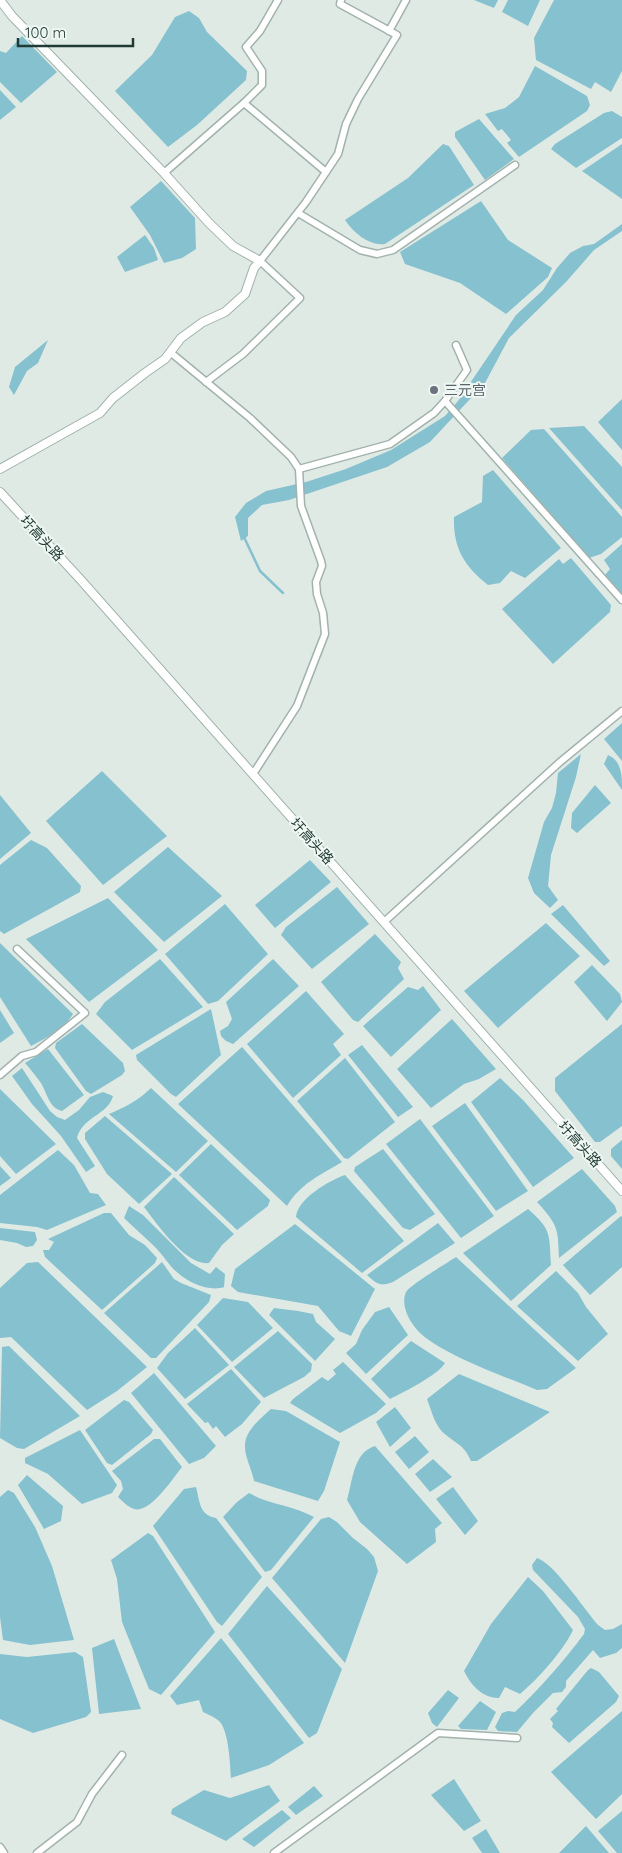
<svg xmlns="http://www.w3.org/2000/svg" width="622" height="1853" viewBox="0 0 622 1853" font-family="Quicksand,'Noto Sans SC',sans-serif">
	<rect width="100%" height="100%" fill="#dfeae5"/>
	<!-- water -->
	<g fill="#86c1cf">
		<polygon points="474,0 498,0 494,8"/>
		<polygon points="508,0 540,0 528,26 502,12"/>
		<polygon points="554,0 622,0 622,71 611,92 595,82 591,89 536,60 534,38"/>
		<polygon points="189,11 199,18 207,32 247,71 246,80 197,125 168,147 115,91 152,55 175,17"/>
		<polygon points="22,36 57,72 21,103 0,82 0,51 6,53"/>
		<polygon points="535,66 587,96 590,105 587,111 519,157 507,143 511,140 502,129 498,131 485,114 505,108 519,97"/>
		<polygon points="0,90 16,107 0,120"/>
		<polygon points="612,111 622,117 622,138 576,168 551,149 555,144 604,113"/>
		<polygon points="479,119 514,159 485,180 455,137 455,132"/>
		<path d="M443,144L449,146L474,185L385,244C369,246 354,233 345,220L408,178Z"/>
		<polygon points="622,144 622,199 582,171"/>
		<polygon points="161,181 195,218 196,249 182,258 164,263 150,235 130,207"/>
		<polygon points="481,201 508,240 552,268 548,277 506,314 460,283 405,264 400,252"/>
		<polygon points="622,224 622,231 594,250 566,282 509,338 485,383 430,442 387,467 289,500 262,505 248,518 248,536 241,541 235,517 246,503 266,491 306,482 346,469 391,450 445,416 458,401 516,315 543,290 557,268 570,253 583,246 594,244"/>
		<polygon points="145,235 154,248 158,260 125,272 117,257"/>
		<polygon points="48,340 38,363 27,371 14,395 9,387 15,367"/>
		<polygon points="622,399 622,450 598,422"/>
		<polygon points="584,426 622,467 622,510 549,428"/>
		<polygon points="544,429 622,517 622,537 601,554 589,558 502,458 531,430"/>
		<path d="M493,470L561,548L525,578L511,571L500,583L488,585C464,566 453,548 454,517L482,502L483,476Z"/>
		<polygon points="622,544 622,594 605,575 610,569 604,560"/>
		<polygon points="571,558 611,605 610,612 553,664 502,609 559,559 563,564"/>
		<polygon points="622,723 622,761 604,739"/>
		<polygon points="581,754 576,777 551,855 548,886 558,900 550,908 534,893 528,878 544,822 552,808 556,793 558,773"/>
		<path d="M608,755C622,761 622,776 622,790L604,764Z"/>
		<polygon points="102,771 167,836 103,885 46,821"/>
		<polygon points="595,785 611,803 577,833 571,828 572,813"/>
		<polygon points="0,795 31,833 0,859"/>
		<polygon points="31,840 47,848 81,886 80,892 4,934 0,931 0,865"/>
		<polygon points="168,847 222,896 164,942 114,892"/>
		<polygon points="310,860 331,882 275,928 255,905"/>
		<polygon points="337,887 369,924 312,969 281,935 286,927"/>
		<polygon points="108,898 158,950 89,1002 26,939"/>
		<polygon points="225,904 268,954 218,1001 208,1004 165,954"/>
		<polygon points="563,905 610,961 604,966 551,914"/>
		<polygon points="546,923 580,956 498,1028 464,991"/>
		<polygon points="375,934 401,962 398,968 404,979 358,1022 353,1020 321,982"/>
		<path d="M0,943L73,1014C65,1028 45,1039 31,1046L0,997Z"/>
		<polygon points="160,959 203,1007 132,1050 96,1014 105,1002"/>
		<polygon points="273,959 299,986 233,1044 226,1041 221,1036 220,1031 228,1026 232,1019 226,1002"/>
		<polygon points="592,965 620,994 622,1002 607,1021 574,982"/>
		<polygon points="423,986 441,1010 391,1057 363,1026 408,987 418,990"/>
		<polygon points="306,991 344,1034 333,1044 341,1055 293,1098 247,1044"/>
		<polygon points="211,1009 221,1055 176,1097 171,1094 137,1060 136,1055"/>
		<polygon points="0,1010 14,1033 0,1043"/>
		<polygon points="452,1019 496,1069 479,1079 464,1084 431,1108 397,1069"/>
		<polygon points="82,1024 123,1063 125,1071 122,1075 91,1094 86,1091 55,1048 56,1043"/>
		<polygon points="622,1024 622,1126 600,1142 595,1142 555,1091 555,1078"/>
		<polygon points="362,1045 413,1107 398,1117 348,1055"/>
		<path d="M242,1047L342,1162C319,1176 301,1183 287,1206L178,1104Z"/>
		<path d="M48,1049L84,1095L62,1111C49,1108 47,1093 41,1083C36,1076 31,1070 25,1063Z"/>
		<polygon points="345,1058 395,1122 348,1159 344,1158 297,1101"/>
		<path d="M22,1068L50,1111L57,1117L65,1120L79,1110L90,1097L103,1092L113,1096C108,1115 82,1117 77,1138L95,1166L86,1172L61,1136L32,1104L12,1076Z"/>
		<polygon points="500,1078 523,1100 574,1158 533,1187 471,1102"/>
		<path d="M151,1088L208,1141L176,1172L109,1114C125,1107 138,1101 151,1088Z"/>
		<polygon points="0,1089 56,1144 16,1174 0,1156"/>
		<polygon points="465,1103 528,1191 496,1211 432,1126"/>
		<polygon points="105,1116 172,1174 139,1204 107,1174 85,1139 85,1133"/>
		<polygon points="420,1119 494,1216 461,1238 386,1144"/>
		<polygon points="622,1140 622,1169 611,1156 611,1149"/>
		<polygon points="211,1144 270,1200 268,1206 237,1230 179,1175"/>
		<polygon points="383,1149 435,1214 410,1230 403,1228 354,1171 355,1167"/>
		<polygon points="58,1150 74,1165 90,1193 98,1194 106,1205 47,1230 37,1227 0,1223 0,1195"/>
		<polygon points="0,1166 11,1178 0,1186"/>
		<path d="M582,1169L615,1206L617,1212L559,1258C558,1228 558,1225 537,1202Z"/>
		<path d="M345,1175L404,1241L362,1273L296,1217C297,1199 330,1180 345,1175Z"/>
		<path d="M174,1177L234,1234L222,1245L209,1263C186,1266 157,1224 144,1207Z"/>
		<path d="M129,1206L143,1215L191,1263L210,1274L216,1267L225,1274L224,1287C210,1292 189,1283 178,1273C170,1267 163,1255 155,1247C145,1237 134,1228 124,1218Z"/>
		<path d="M528,1209C552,1230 549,1234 551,1265L511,1301L463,1253Z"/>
		<polygon points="104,1213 111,1213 129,1235 145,1245 157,1258 155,1263 102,1310 45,1257 43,1250 49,1250 54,1242 48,1239"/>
		<polygon points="621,1216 622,1217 622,1267 590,1295 563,1265"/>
		<path d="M438,1223L455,1243L393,1282C380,1287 377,1284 367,1275Z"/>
		<polygon points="295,1224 375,1289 351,1336 339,1331 318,1306 238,1292 231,1286 235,1269"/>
		<polygon points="0,1228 35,1232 37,1240 33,1246 26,1247 17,1243 0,1240"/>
		<path d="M456,1257L576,1368L547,1389L537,1390C504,1376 447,1357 420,1333C410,1323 400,1306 406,1292C410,1285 447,1263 456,1257Z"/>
		<polygon points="38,1262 147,1367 117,1391 87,1410 11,1337 0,1338 0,1288 27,1263"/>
		<polygon points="162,1262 174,1279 181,1283 211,1295 209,1302 156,1358 151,1358 104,1313"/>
		<polygon points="556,1271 578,1293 586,1307 608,1334 578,1361 517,1306"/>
		<polygon points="223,1298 248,1302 273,1328 232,1362 197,1325"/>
		<polygon points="389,1307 408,1335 366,1374 346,1353 356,1344 362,1330 375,1312"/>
		<polygon points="274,1308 298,1311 313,1314 316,1322 335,1339 315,1361 269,1315"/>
		<polygon points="195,1328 229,1365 185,1399 157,1368 168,1353"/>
		<polygon points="278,1331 312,1364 311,1371 304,1377 264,1398 234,1367"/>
		<path d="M411,1341L445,1363C438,1375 404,1392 390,1399L371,1379Z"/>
		<polygon points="9,1346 80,1416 24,1449 17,1448 0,1438 2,1347"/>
		<polygon points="343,1362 386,1404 376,1413 340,1433 290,1403 293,1399 322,1377 328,1381 336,1374 333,1370"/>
		<polygon points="231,1369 261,1402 242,1424 225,1437 216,1426 213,1429 208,1422 205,1423 187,1404"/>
		<polygon points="154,1373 216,1446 204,1458 189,1464 131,1393"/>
		<path d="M459,1374L550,1412L477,1461H471C464,1445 458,1445 446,1435C435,1427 432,1412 427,1399Z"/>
		<polygon points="124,1400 129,1402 153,1430 151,1434 112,1465 107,1463 85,1430"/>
		<polygon points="395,1407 411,1428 390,1447 376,1422"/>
		<path d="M271,1409L286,1411L340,1442L324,1491L318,1501L254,1481C252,1470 245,1457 245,1447C244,1431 261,1418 271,1409Z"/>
		<polygon points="80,1430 117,1485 112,1493 82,1504 48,1474 25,1463 25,1458"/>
		<polygon points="415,1436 429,1452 409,1469 395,1452"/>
		<path d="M154,1439H160L182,1467C173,1478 150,1514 134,1509C128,1507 122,1501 118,1497L123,1489L121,1481L112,1471Z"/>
		<path d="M375,1446L442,1523L435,1529L436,1542L407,1564L360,1522L347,1500C353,1480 353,1453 375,1446Z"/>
		<polygon points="433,1459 452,1477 430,1492 415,1474"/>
		<polygon points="27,1475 63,1506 61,1521 44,1529 18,1485"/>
		<path d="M196,1487C200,1502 199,1515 216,1518L262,1577L222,1626L217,1622L153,1526L184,1489Z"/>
		<polygon points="453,1487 478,1521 465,1535 436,1499"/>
		<polygon points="8,1490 14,1493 35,1527 52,1566 74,1640 30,1645 3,1640 0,1617 0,1497"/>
		<path d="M249,1493C270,1505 293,1505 314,1517L271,1570L265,1572L223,1517L237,1502Z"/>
		<polygon points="329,1517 337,1522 353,1538 367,1549 374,1557 378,1571 345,1663 272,1578 321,1519"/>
		<polygon points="148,1533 153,1536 215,1632 161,1695 149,1689 122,1622 117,1579 111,1560"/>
		<path d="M537,1558C554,1563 584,1609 598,1625L605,1630L613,1629L622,1624V1648L616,1653L600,1658L593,1650L566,1681V1687L562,1692L553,1693L533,1713L517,1732L498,1731L495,1727L502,1713L508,1711L515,1712C540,1688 563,1662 584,1634L585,1629L578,1617L533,1570L532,1565Z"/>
		<path d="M528,1577L543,1591L573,1630C563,1651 538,1679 520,1694L505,1687L499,1698C482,1698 471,1685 464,1671L491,1624Z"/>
		<polygon points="267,1586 342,1669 317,1733 309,1738 228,1634"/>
		<path d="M221,1638L304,1743L269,1765L231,1778C230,1764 229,1733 220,1722C215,1717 209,1715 203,1712L199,1700L177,1705L170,1696Z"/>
		<polygon points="114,1639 141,1709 99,1714 92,1648"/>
		<polygon points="75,1652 83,1657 91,1712 86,1717 33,1733 0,1719 0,1654 27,1657"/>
		<polygon points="591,1668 599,1672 619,1696 616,1702 569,1743 552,1727 553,1723 550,1719 558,1711 556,1709 588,1670"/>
		<polygon points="448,1690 459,1698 437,1727 432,1723 428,1713"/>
		<polygon points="480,1701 496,1712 487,1730 461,1729 458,1726"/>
		<polygon points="622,1711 622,1794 596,1819 551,1772"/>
		<polygon points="454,1779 481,1821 464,1831 431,1795"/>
		<polygon points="269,1785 280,1801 226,1841 171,1814 172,1809 204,1790 230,1798"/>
		<polygon points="314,1786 323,1796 296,1815 288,1807"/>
		<polygon points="282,1810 291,1818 254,1847 242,1839"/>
		<polygon points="622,1811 622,1853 617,1853 598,1831"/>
		<polygon points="586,1826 609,1853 559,1853"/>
		<polygon points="486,1829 500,1853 482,1853 472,1838"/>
	</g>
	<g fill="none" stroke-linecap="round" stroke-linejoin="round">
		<!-- stream -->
		<polyline stroke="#86c1cf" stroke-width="2.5" points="243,535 260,571 283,593"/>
		<defs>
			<g id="minor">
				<polyline points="278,0 260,31 246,47 262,71 262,85 244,103 326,172"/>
				<polyline points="389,31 406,0"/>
				<polyline points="164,173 244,103"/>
				<polyline points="298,213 360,250 377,254 393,250 515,165"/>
				<polyline points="170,352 250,418 291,457 299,469 301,506 321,561 322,566 316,582 317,594 323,613 325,634 297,706 253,774"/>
				<polyline points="206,382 243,354 300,298 260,261 306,202 338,154 346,124 358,99 397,35 340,4 341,0"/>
				<polyline points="445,401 622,600"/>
				<polyline points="299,469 390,444 434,413 445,401 467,370 456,345"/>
				<polyline points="384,922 560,762 622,711"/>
				<polyline points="0,1075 22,1056 36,1052 85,1013 17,949"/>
				<polyline points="0,1847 4,1853"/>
				<polyline points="37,1853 77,1822 92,1794 122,1755"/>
				<polyline points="274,1853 438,1733 517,1738"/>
			</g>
			<g id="tertiary">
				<polyline points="0,0 12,16 164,173 209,223 233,246 260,261 254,268 245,294 225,312 203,322 181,338 165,359 145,373 113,398 100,413 0,469"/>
				<polyline points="0,492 80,579 622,1191"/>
			</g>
		</defs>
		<!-- minor casing -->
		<use href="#minor" stroke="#a2b2ac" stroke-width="9"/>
		<!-- tertiary casing -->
		<use href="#tertiary" stroke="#a2b2ac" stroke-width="10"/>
		<!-- minor -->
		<use href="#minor" stroke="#fff" stroke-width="6"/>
		<!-- tertiary -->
		<use href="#tertiary" stroke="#fff" stroke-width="8"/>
	</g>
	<!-- markers -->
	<circle fill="#6b7280" stroke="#eff7f3" stroke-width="2" cx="434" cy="390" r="5"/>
	<g text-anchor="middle" stroke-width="4" stroke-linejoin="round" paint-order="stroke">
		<!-- worship labels -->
		<g font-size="14" fill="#5b616d" stroke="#eff7f3" text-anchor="start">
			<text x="444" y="395">三元宫</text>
		</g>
		<!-- street labels -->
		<g font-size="14" fill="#203a34" stroke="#eff7f3">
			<text transform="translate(42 538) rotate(47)" y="5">圩高头路</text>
			<text transform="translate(312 841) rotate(48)" y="5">圩高头路</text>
			<text transform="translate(580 1144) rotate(48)" y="5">圩高头路</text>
		</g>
	</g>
	<!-- scale -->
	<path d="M18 38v8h115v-8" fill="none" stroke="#203a34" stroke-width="2.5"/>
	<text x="25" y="38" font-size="15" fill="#203a34" stroke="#eff7f3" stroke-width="4" paint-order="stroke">100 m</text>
</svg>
